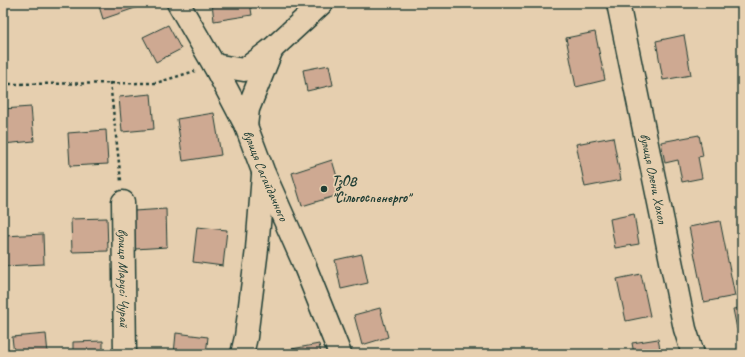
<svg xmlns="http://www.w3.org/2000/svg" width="745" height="357" viewBox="0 0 745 357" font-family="Caveat,sans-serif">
	<rect width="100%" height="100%" fill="#e6cfaf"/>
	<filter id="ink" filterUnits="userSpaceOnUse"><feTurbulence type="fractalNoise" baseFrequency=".025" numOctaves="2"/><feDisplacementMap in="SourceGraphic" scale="8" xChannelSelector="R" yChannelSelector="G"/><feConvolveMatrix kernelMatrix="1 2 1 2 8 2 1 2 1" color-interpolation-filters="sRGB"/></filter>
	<g filter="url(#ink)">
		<!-- building -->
		<g fill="#cea992" stroke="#1f3d34">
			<polygon points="98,3 136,3 138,7 103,19"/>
			<polygon points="212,3 250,3 252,15 214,21"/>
			<polygon points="646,3 665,3 647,6"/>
			<polygon points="168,25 181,49 156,62 143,37"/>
			<polygon points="595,32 605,80 576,87 566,38"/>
			<polygon points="684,35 691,75 663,80 656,41"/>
			<polygon points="329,65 333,85 307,91 303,70"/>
			<polygon points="151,94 154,129 122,132 119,97"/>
			<polygon points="31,107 34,141 3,144 3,109"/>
			<polygon points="214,113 221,155 183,161 177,119"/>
			<polygon points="106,130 108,164 70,166 68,133"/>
			<polygon points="699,135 703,156 698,157 702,178 682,182 678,160 665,163 661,142"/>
			<polygon points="613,137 621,180 585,187 576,144"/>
			<polygon points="332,160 342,194 302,206 292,173"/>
			<polygon points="166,209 167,247 135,249 134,211"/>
			<polygon points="634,214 639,244 615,248 610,219"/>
			<polygon points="107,218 108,251 72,252 71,219"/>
			<polygon points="720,221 735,296 704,302 689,227"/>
			<polygon points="197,227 227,230 223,266 193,262"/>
			<polygon points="43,234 44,264 5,266 4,236"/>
			<polygon points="362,254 368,283 341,289 335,260"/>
			<polygon points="641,274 650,316 626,321 617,279"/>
			<polygon points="380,308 388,337 362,345 354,315"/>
			<polygon points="742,308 742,328 737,329 733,309"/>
			<polygon points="176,333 208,337 206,354 174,354"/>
			<polygon points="46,334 48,354 14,354 12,337"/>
			<polygon points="658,339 661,354 634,354 632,343"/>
			<polygon points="103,341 103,354 73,354 73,342"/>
			<polygon points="319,344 321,354 281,354 281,351"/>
		</g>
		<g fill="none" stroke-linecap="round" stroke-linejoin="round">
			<defs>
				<g id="street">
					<path id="s1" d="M178,3L214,65L246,126L263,171L302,259L340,354"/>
					<path id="s2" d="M618,3L685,329L693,354"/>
					<polyline points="214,65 244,70 272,49 322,3"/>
					<polyline points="246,126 248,109 272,49"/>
					<path id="s3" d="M123,202L125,354"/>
					<polyline points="242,354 246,337 257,249 263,175"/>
				</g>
			</defs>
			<!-- street casing -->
			<use href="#street" stroke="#1f3d34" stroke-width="25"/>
			<!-- path -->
			<g stroke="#1f3d34" stroke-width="2.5" stroke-dasharray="3 3" stroke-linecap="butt">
				<polyline points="110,82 121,181"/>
				<polyline points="3,84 156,83 195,71"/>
			</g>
			<!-- street -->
			<use href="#street" stroke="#e6cfaf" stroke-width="22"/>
		</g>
	</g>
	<!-- markers -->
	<circle fill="#1f3d34" stroke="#e6cfaf" stroke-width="1.5" cx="324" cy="189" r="4"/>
	<g text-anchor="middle" stroke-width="3.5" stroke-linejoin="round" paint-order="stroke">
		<!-- street labels -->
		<g font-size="14" fill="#1f3d34" stroke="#e6cfaf">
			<text dy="5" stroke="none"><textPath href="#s1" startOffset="194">вулиця Сагайдачного</textPath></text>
			<text dy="5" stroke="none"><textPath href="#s2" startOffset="179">вулиця Олени Хохол</textPath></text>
			<text dy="5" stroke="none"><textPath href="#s3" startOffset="76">вулиця Марусі Чурай</textPath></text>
		</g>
		<!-- poi labels -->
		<g font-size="14" font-weight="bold" fill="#1f3d34" stroke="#e6cfaf" text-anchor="start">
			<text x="332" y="186">ТзОВ<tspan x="332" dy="16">"Сільгоспенерго"</tspan></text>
		</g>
	</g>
	<!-- margin -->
	<rect width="745" height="357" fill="none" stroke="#e6cfaf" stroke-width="16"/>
	<rect x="8" y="8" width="729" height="341" fill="none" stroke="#1f3d34" stroke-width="1.5" filter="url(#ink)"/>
</svg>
